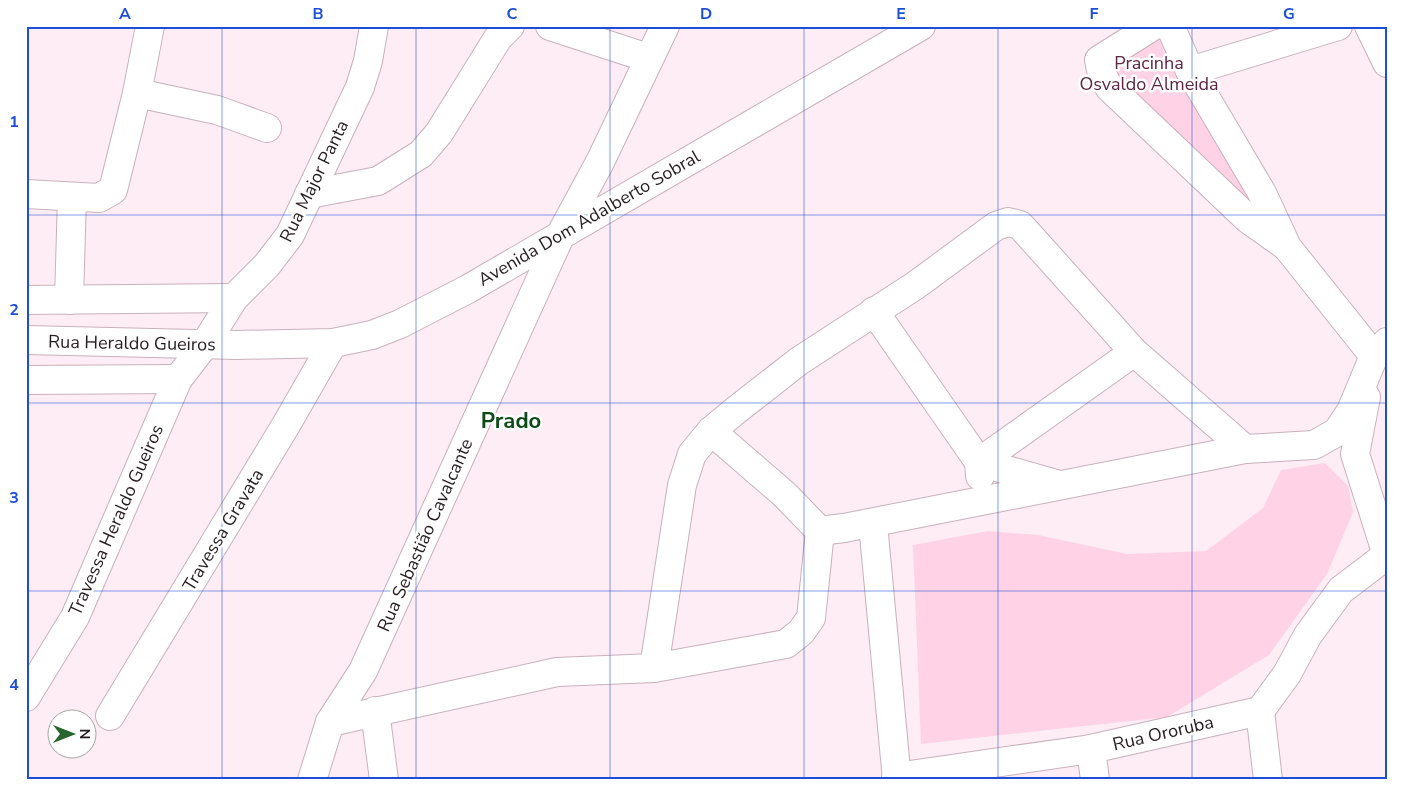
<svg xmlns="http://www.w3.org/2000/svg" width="1413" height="806" viewBox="0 0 1413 806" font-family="'Nunito Sans',sans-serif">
	<rect width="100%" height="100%" fill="#feedf4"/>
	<!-- green -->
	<g fill="#ffd2e6">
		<polygon points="1170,26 1287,247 1109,87 1106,55"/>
		<polygon points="1325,463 1348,486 1353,512 1327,574 1269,655 1167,717 921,744 913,545 988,531 1038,535 1127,554 1206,551 1263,508 1281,470"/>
	</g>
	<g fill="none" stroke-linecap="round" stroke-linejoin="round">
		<defs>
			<g id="minor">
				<polyline points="550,26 648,58"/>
				<polyline points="1153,26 1099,60 1102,75 1109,87 1248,219 1286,246"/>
				<polyline points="1170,26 1190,71 1262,193 1287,247 1374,356"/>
				<polyline points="1369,26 1387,63"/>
				<polyline points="1190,71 1338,26"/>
				<polyline points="137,93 217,110 267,128"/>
				<polyline points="26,194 99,198 113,190 137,93 150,26"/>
				<polyline points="309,194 378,181 421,154 439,133 498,38 510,26"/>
				<polyline points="26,300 234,298"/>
				<polyline points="69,300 72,197"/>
				<polyline points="874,311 979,462 1059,485"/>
				<polyline points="26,380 178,379"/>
				<polyline points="1366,397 1355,454 1387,555"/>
				<polyline points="711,431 784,494 820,531 844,528 1245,449 1314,445 1337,432 1351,411 1374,356 1387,342"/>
				<polyline points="980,476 979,462 1134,352"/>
				<polyline points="873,524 897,780"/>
				<polyline points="654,668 682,485 692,454 711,431 735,411 799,361 916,285 996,226 1008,222 1020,225 1134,352 1245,449"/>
				<polyline points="26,697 75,617 178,379 205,344 234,298 267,265 290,235 360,87 368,61 374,26"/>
				<polyline points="375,711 384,780"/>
				<polyline points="1260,711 1268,780"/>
				<polyline points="110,716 286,425 333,343"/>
				<polyline points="330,722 557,672 654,668 786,644 801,632 811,618 820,531"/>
				<polyline points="1091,749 1095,780"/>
				<polyline points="896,777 1091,749 1260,711 1287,674 1308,635 1341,590 1387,555"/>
				<polyline points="312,780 330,722 363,671 561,234 600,162 665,26"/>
			</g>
			<polyline id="major" points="26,340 237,345 333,343 372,335 400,324 468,289 921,26"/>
		</defs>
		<!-- minor casing -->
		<use href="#minor" stroke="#cab0bc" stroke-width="30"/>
		<!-- major casing -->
		<use href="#major" stroke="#cab0bc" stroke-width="30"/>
		<!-- minor -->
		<use href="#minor" stroke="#fff" stroke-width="28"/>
		<!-- major -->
		<use href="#major" stroke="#fff" stroke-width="28"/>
	</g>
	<!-- grid -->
	<path fill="none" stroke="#1d4ed8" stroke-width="1" stroke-opacity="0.55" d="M222,26V780M416,26V780M610,26V780M804,26V780M998,26V780M1192,26V780M26,215H1387M26,403H1387M26,591H1387"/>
	<g text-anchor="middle" stroke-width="5" stroke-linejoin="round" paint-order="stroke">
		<!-- park labels -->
		<g font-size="18" fill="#5e2443" stroke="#fff">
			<text x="1149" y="69">Pracinha<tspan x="1149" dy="21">Osvaldo Almeida</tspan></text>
		</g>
		<!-- street labels -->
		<g font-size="18" fill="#251c20" stroke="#fff">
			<text transform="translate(314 181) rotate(-64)" y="6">Rua Major Panta</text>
			<text transform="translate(589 218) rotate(-30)" y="6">Avenida Dom Adalberto Sobral</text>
			<text transform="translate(132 343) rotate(1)" y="6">Rua Heraldo Gueiros</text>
			<text transform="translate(116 520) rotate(-66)" y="6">Travessa Heraldo Gueiros</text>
			<text transform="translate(223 530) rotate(-59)" y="6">Travessa Gravata</text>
			<text transform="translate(425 535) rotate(-66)" y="6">Rua Sebastião Cavalcante</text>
			<text transform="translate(1163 733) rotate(-13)" y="6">Rua Ororuba</text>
		</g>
		<!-- district labels -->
		<g font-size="22" font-weight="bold" fill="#0d4a18" stroke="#fff">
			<text x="511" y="428">Prado</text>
		</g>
	</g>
	<!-- border -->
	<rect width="1413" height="806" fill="none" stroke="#ffffff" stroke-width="55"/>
	<!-- north arrow -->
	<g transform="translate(72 734) rotate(90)"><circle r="24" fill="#ffffff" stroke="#a8a4a6"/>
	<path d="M0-4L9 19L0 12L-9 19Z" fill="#26652e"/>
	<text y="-8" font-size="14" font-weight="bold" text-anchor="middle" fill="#251c20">N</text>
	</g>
	<rect x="28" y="28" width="1358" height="750" fill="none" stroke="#1d4ed8" stroke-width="2"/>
	<g font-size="16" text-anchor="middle" font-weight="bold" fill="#1d4ed8">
		<text x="125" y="19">A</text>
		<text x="318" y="19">B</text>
		<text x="512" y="19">C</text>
		<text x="706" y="19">D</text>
		<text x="901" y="19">E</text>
		<text x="1094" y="19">F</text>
		<text x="1289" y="19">G</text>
		<text x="14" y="127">1</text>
		<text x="14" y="315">2</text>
		<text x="14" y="503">3</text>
		<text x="14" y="690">4</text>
	</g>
</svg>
